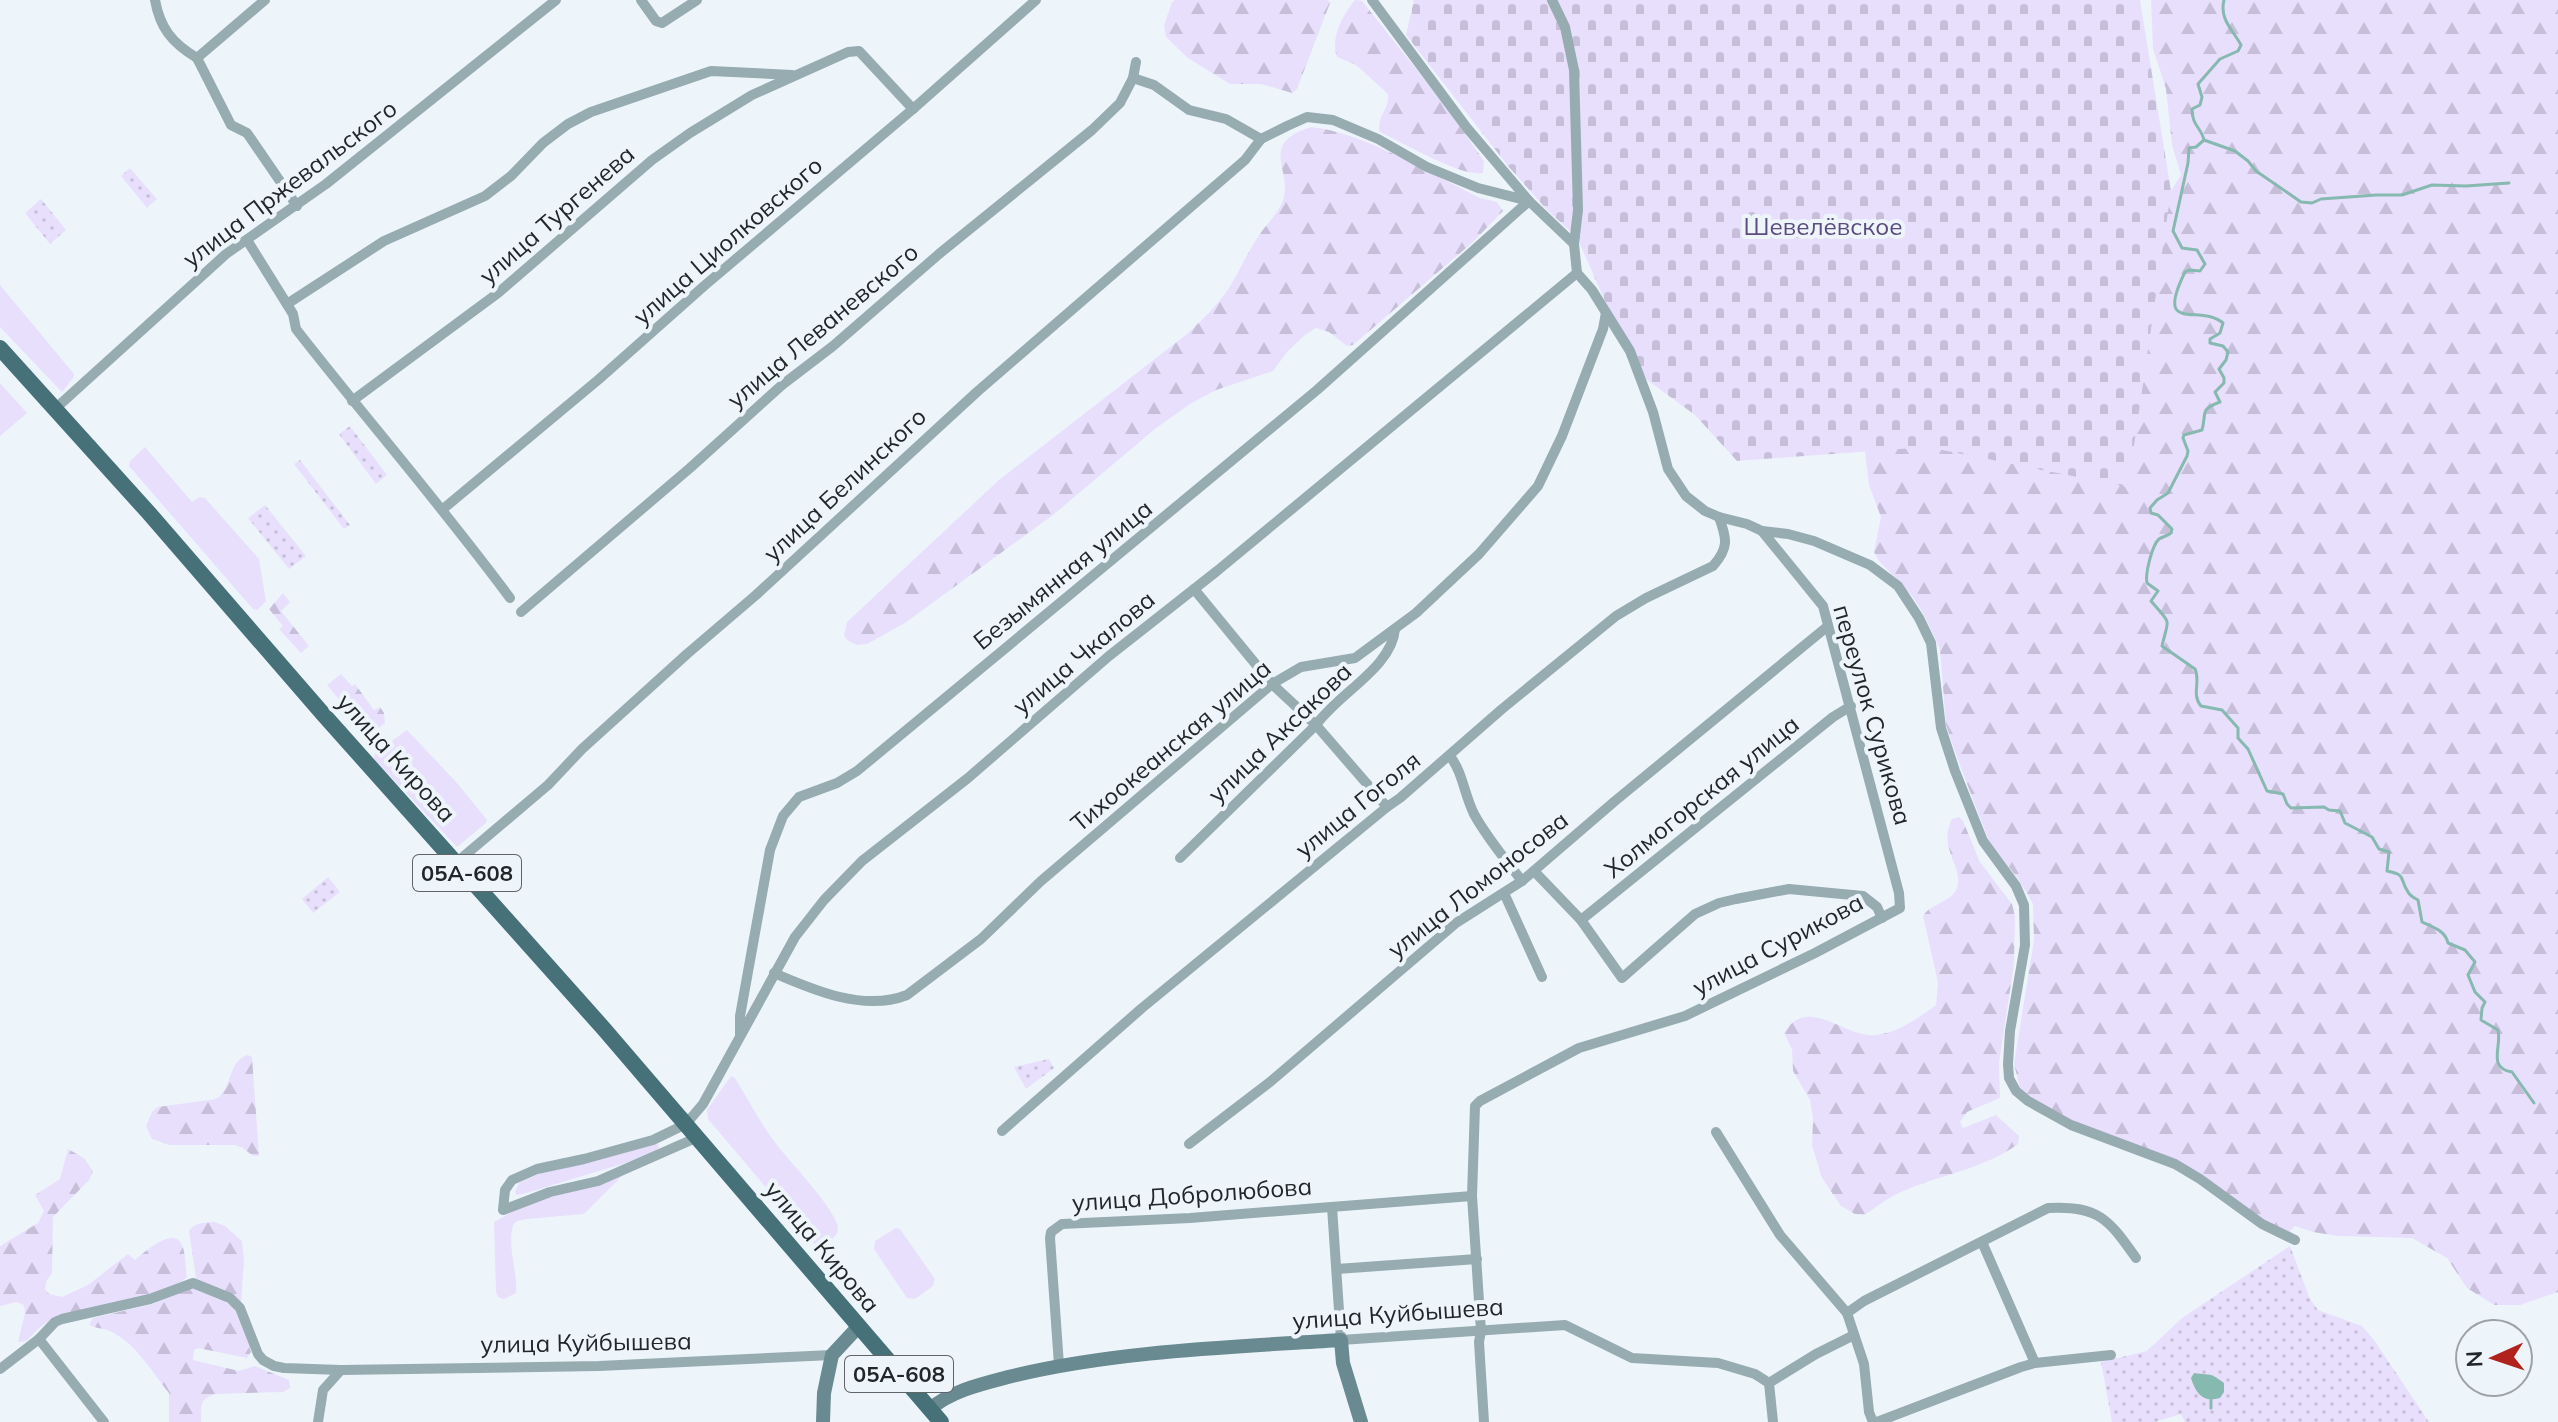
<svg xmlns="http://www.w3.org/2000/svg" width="2558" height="1422" viewBox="0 0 2558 1422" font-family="Mulish,sans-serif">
	<defs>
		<pattern id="forest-firs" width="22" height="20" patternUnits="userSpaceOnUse" patternTransform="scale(2)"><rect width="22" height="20" fill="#e8dffd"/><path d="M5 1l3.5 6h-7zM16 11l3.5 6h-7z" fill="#c7bfd9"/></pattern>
		<pattern id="cemetery-stones" width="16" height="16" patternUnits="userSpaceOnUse" patternTransform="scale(2)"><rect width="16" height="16" fill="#e8dffd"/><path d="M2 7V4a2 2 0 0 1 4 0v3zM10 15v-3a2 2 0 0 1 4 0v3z" fill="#c7bfd9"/></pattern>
		<pattern id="park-dots" width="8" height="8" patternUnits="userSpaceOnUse" patternTransform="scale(2)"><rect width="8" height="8" fill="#e8dffd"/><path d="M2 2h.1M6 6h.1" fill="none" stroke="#c7bfd9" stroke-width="1.8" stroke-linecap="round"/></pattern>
	</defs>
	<rect width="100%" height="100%" fill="#edf5fb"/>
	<!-- green -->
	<g fill="#e8dffd">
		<polygon points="0,285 74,374 73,378 62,392 0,327"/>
		<polygon points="0,383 27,413 0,436"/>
		<polygon points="145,447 192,502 200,497 205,498 259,559 266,601 257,610 253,609 129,466 130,461"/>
		<polygon points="407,730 457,783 487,820 486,823 457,847 374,759 375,753"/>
		<path d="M731,1076L735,1078C748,1099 759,1121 774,1141C790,1163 829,1201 837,1224C842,1237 824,1246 814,1244L708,1119L707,1110Z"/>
		<polygon points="653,1144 658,1144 659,1148 645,1157 523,1194 516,1195 515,1192 519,1183 541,1173"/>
		<path d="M622,1176L584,1214L527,1219L517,1221L513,1225C507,1249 518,1271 516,1293L504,1299L498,1297L496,1292L494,1222L531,1201Z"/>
		<polygon points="896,1228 900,1229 935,1279 933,1286 915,1299 907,1298 874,1249 875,1241"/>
	</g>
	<!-- forest -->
	<g fill="url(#forest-firs)">
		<polygon points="1175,0 1328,0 1330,3 1297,89 1292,93 1261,84 1230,84 1188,58 1166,37 1164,25 1172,2"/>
		<path d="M1355,0L1362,1L1444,104L1484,161L1483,173C1463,178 1401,142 1380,132C1376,116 1390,109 1388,94L1356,65L1337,57C1330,37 1343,15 1355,0Z"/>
		<polygon points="2151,0 2558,0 2558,1292 2520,1305 2494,1305 2467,1288 2447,1258 2412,1238 2338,1236 2313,1232 2295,1226 2287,1234 2264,1221 2204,1176 2093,1131 2030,1098 2020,1088 2014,1064 2034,940 2033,904 2019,880 1989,841 1961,768 1946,725 1940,649 1923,613 1912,596 1879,561 1874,552 1881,517 1869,485 1865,452 1911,421 2171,191 2181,175 2172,145 2166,89 2153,49"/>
		<path d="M1311,127C1363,132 1433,175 1480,198L1497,202L1503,211L1473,242L1353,345L1347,346L1329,332L1316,328L1305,335L1287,352L1273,371L1216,390L1190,404L1155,429L1053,515L905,623L867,644L857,645L847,640L844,635L847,622L999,480L1187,334C1202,320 1218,305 1229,288C1240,270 1248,251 1260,234C1267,224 1277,214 1282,203C1295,171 1256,144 1311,127Z"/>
		<polygon points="283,593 290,602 281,611 309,646 301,653 279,629 283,626 269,609"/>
		<polygon points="341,674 352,686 355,684 374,710 380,707 384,713 385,723 369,735 327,685"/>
		<path d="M1959,817L1963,821L1980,862L2012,904L2015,916L2014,964L1999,1063L2000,1098L1967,1112L1960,1122L1963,1128L1996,1115L2019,1136L2018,1144C1984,1169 1939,1175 1901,1192C1888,1197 1876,1208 1864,1215L1855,1214L1841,1206L1822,1178L1812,1146L1813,1118L1810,1100L1793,1071L1792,1049L1784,1033C1806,997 1839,1032 1868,1035C1892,1037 1917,1019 1936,1005L1938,982L1923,916C1931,903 1951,903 1957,888C1964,867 1937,847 1952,819Z"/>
		<path d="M248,1055L252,1057L259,1156H253L243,1148L235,1145H170L152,1139L146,1126L152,1112L158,1107L216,1099C233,1089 227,1061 248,1055Z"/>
		<path d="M68,1149L84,1158L93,1171L89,1180L53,1217L52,1273L47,1280L45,1289L49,1294L62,1297L88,1285L128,1254L135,1260C143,1253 172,1227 181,1243C186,1251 185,1267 187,1277C169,1296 83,1308 55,1318C44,1321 34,1334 26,1341L18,1342L25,1313L24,1305L16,1302L0,1306V1246L38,1223L44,1211L35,1195L60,1179Z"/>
		<path d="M215,1222L225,1226L242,1241L244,1261L241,1304L196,1278L189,1231C195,1222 204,1223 215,1222Z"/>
		<path d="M192,1287C237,1304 238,1305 251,1352L247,1358L198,1348L194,1350L193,1360L239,1371L255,1366L289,1380L290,1388L283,1392L216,1394C198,1399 202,1406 201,1422H169V1393C152,1372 134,1340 107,1330C101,1328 95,1328 89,1325L93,1318L153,1304Z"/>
	</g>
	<!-- cemetery -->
	<polygon fill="url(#cemetery-stones)" points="1414,0 2140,0 2171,191 2128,487 1927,447 1737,461 1695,415 1643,377 1608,308 1577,237 1548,211 1508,166 1406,35"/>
	<!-- park -->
	<g fill="url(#park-dots)">
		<polygon points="130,168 157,199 147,208 121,176"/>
		<polygon points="41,199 66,230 50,244 25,213"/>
		<polygon points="350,426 387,475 376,484 339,434"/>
		<polygon points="300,460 350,525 344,529 294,464"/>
		<polygon points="265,505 306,556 289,569 248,518"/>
		<polygon points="328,877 340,892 313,913 302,899"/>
		<polygon points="1049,1059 1054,1068 1026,1089 1014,1067"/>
		<polygon points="2290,1246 2310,1299 2318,1310 2362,1326 2374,1340 2429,1422 2185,1422 2181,1414 2155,1422 2112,1422 2101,1362 2147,1351 2182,1318"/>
	</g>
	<!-- water -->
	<path fill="#86b9af" d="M2194,1373C2214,1376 2209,1372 2224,1383V1392L2220,1398C2203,1403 2196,1394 2191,1378Z"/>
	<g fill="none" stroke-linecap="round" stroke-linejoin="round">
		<!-- stream -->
		<g stroke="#86b9af" stroke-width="3">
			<path d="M2224,0C2219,19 2233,30 2241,45L2238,51L2220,59L2198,84L2202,97L2200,105L2192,109C2192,126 2201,127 2204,140L2196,147L2189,148L2188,163L2173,231L2182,248L2197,250L2205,264L2200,271L2189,270L2185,272C2154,335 2200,303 2223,323L2220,333L2210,339V343L2223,346L2228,352L2226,360L2219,369L2224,378V383L2215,392L2220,402C2199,410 2207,412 2202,430L2184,435L2183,438L2188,451L2187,456L2168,493L2157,500L2150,508L2151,513L2158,515L2172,529L2171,533C2167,536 2162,537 2159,539C2152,545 2145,574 2147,583L2158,591L2151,601C2172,626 2169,616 2162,646L2195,669C2201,682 2191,694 2201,706L2222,710L2238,728V738L2248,749L2267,791L2283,794L2287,804L2291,808L2324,807L2329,810L2340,811L2345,823L2372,837L2379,849L2389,852L2387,871C2407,875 2399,878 2408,892C2410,896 2414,898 2418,900L2422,922C2432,927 2445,930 2448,943L2465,950L2475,962L2468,975L2475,992L2485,1002L2482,1008L2481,1020L2498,1030C2502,1047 2487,1068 2512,1072L2534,1103"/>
			<polyline points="2204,140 2235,151 2248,161 2256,171 2301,202 2312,203 2321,199 2376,195 2402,195 2432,185 2466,186 2509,183"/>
			<polyline points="2211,1400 2211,1408"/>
		</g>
		<!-- minor -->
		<g stroke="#96acb0" stroke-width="10">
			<path d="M155,0C160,28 172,43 197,58"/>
			<polyline points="265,0 197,58 231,125 247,133 297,206"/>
			<polyline points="641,0 656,21 662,23 697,0"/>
			<polyline points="1372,0 1467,128 1529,201 1574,244 1577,273 1592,290 1630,351 1653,412 1668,469 1686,496 1705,511 1719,517 1747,524 1762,531 1788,534 1814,541 1870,565 1898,586 1919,618 1931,643 1941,728 1955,771 1983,841 2016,886 2024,905 2025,945 2010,1031 2008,1064 2009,1078 2016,1091 2028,1101 2071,1125 2175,1164 2200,1179 2262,1224 2295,1240"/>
			<polyline points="1552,0 1565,27 1574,70 1578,210 1574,244"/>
			<polyline points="1133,78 1154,85 1189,110 1226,119 1261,139"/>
			<path d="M247,240L293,314L296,329C367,420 442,506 510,598"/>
			<polyline points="287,304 384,241 485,196 511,176 543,143 568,124 591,112 711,71 792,75"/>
			<polyline points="352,401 498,293 652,160 690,133 752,95 848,52 859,51 913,109"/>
			<polyline points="56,408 226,254 326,184 556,0"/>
			<polyline points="443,509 598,380 704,286 913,109 1036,0"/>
			<polyline points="1194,589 1272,684 1316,725 1387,807"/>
			<polyline points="521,612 690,468 782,385 833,346 939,254 1092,130 1120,103 1133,78 1136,62"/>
			<path d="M1450,756C1463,773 1464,794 1474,814C1487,838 1505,859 1522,881"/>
			<path d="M1180,858L1316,725C1339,693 1392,667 1395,629"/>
			<polyline points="457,862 548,785 582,749 687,654 756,595 978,391 1245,160 1261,139 1287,126 1307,117 1333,120 1378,139 1427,167 1478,188 1529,201"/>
			<polyline points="1534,871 1581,920 1622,978 1695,914 1719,903 1736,899 1789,889 1863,896 1877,907 1882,918"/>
			<polyline points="1504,893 1542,977"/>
			<polyline points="1581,920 1833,717 1851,706"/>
			<path d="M774,973C813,990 864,1012 907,995L981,939L1041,881L1272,684L1301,667L1355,658L1416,613L1479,554L1538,486L1562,436L1603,329L1606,313"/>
			<polyline points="740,1034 740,1016 770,850 783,816 799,797 837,783 857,771 1317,390 1529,201"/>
			<path d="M1002,1131L1142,1008L1387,807L1400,798L1502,709L1616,616L1646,598L1713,566C1729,548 1727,539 1719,517"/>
			<polyline points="1716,1132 1780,1235 1847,1313 1864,1364 1869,1412 1873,1422"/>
			<polyline points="698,1137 598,1181 550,1192 503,1210 505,1190 512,1180 537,1169 584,1159 653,1140 686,1124 703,1104 795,937 824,900 862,861 968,778 1109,656 1217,571 1577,273"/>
			<polyline points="1189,1144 1270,1082 1456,923 1522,881 1615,801 1828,626"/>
			<polyline points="1332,1207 1341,1340 1565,1325 1632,1358 1718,1363 1755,1374 1769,1383 1816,1354 1854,1335"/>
			<polyline points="1982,1242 2035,1363"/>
			<polyline points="1337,1269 1477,1259"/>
			<path d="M1847,1313L1864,1301L2048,1208C2099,1205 2109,1220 2136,1258"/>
			<polyline points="39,1339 104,1422"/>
			<polyline points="1059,1365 1050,1238 1051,1232 1062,1224 1190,1218 1472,1196"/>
			<polyline points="0,1369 39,1339 55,1322 62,1319 150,1299 193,1283 230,1298 240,1308 258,1354 263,1360 274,1366 284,1368 341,1370 599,1366 832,1355"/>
			<polyline points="1769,1383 1773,1422"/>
			<polyline points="318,1422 323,1390 341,1370"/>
			<polyline points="1484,1422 1479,1342 1481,1331 1472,1196 1475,1106 1480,1101 1579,1048 1685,1016 1815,953 1900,908 1899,893 1823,606 1762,531"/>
			<polyline points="1877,1422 2021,1367 2035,1363 2111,1355"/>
		</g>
		<!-- secondary -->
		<g stroke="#688a90" stroke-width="14">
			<path d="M930,1409C951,1391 981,1384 1008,1377C1113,1351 1232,1347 1341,1340L1343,1363L1361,1422"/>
			<polyline points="823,1422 824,1393 832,1355 858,1327"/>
		</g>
		<!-- primary -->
		<polyline stroke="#477178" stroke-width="16" points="0,348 148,512 323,714 604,1029 941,1422"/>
	</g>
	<g text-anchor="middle" stroke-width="8" stroke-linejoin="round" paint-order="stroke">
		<!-- shield labels -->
		<g fill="#edf5fb" stroke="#606467" stroke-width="2">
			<rect x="413" y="855" width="108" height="36" rx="6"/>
			<rect x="845" y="1356" width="108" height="36" rx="6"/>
		</g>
		<g font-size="22" font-weight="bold" fill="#232628">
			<text x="467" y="881">05А-608</text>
			<text x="899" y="1382">05А-608</text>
		</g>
		<!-- street labels -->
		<g font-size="24" fill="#232628" stroke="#edf5fb">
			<text transform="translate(290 184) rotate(-37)" y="8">улица Пржевальского</text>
			<text transform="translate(557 215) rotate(-41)" y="8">улица Тургенева</text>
			<text transform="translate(728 241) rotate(-41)" y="8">улица Циолковского</text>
			<text transform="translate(823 326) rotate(-40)" y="8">улица Леваневского</text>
			<text transform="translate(845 485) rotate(-43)" y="8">улица Белинского</text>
			<text transform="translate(1063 575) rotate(-39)" y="8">Безымянная улица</text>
			<text transform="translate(1084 653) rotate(-40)" y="8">улица Чкалова</text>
			<text transform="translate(1872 715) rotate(74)" y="8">переулок Сурикова</text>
			<text transform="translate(1280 733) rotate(-44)" y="8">улица Аксакова</text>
			<text transform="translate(1171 746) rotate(-40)" y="8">Тихоокеанская улица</text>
			<text transform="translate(396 758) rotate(48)" y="8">улица Кирова</text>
			<text transform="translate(1702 797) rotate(-39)" y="8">Холмогорская улица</text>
			<text transform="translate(1358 805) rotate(-39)" y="8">улица Гоголя</text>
			<text transform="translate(1478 885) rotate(-38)" y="8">улица Ломоносова</text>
			<text transform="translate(1778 945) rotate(-28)" y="8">улица Сурикова</text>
			<text transform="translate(1192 1195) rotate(-4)" y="8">улица Добролюбова</text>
			<text transform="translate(822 1247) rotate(50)" y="8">улица Кирова</text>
			<text transform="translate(1398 1314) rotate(-4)" y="8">улица Куйбышева</text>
			<text transform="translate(586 1343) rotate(-1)" y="8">улица Куйбышева</text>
		</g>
		<!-- park labels -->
		<g font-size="24" fill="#5d4a7f" stroke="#edf5fb">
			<text x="1823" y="235">Шевелёвское</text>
		</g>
	</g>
	<!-- north arrow -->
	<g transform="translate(2494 1358) rotate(267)"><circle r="38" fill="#edf5fb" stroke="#9ca2a7" stroke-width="2"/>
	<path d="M0-6L14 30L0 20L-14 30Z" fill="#b2221d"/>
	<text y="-12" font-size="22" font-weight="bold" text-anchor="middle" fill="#232628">N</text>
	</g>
</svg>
